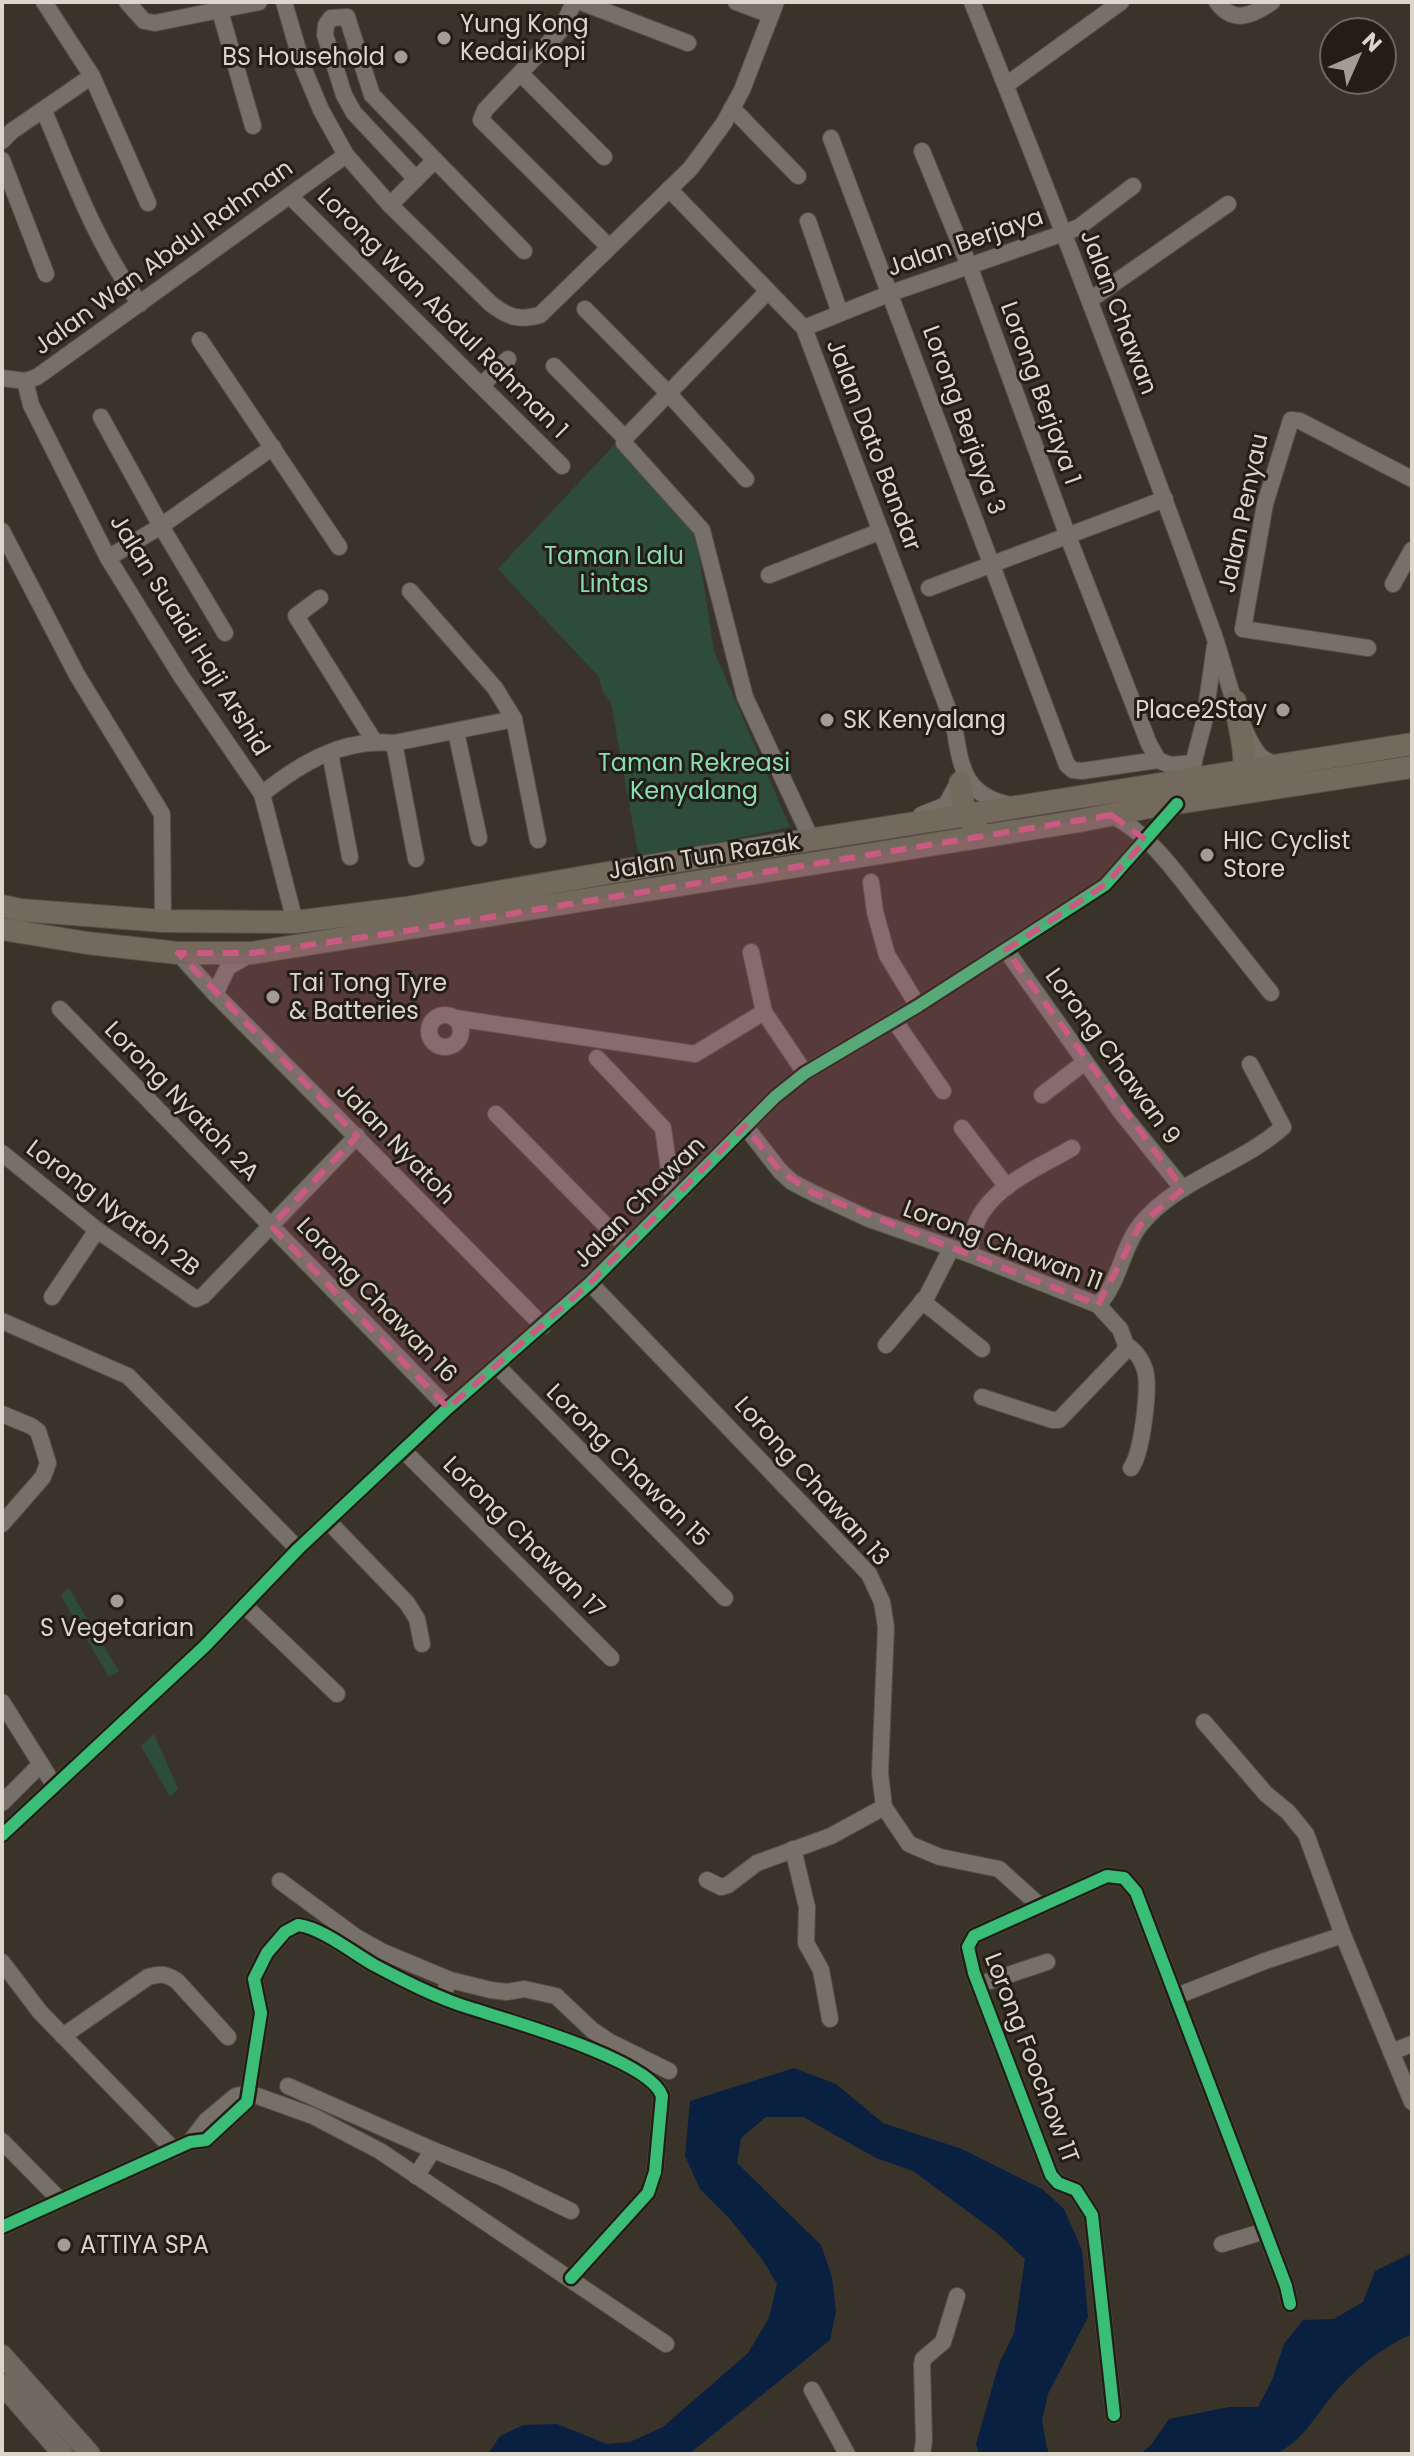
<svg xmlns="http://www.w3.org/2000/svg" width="1414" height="2456" viewBox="0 0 1414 2456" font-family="Poppins,sans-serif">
	<rect width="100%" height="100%" fill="#3a3329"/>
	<!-- park -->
	<g fill="#2e4c3a">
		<polygon points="616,443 696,535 714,651 790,827 639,859 611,703 602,690 599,677 498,569"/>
		<polygon points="68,1587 119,1671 109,1677 61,1596"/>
		<polygon points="154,1734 178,1788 170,1797 141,1746"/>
	</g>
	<!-- water -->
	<g fill="#0a2040">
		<polygon points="794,2068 836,2084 883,2123 962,2149 1042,2189 1064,2209 1082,2250 1088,2317 1048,2394 1042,2420 1047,2448 1050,2454 979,2454 976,2444 999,2364 1014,2333 1025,2259 997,2233 913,2171 876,2158 803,2117 766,2117 741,2138 737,2163 821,2245 832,2277 836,2312 830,2340 689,2454 488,2454 500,2436 523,2425 557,2424 607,2444 630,2442 663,2427 748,2353 769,2318 777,2284 762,2259 729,2218 700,2189 685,2156 690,2101"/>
		<path d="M1412,2253V2334C1381,2348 1354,2369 1332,2396C1314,2418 1302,2442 1275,2454H1140L1151,2445L1169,2419L1229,2407H1258L1272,2380L1284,2344L1303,2320L1334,2319L1363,2302L1375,2271Z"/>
	</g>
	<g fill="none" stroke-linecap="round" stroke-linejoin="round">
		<defs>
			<g id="minor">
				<polyline points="44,2 92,76 148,203"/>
				<polyline points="127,2 144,21 155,23 259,2"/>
				<path d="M284,2L303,67L321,110L346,155L390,205L491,304C508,317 519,321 540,315L690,169L705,149L724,123L742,90L776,2"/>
				<polyline points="574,2 561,30 485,110 481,120 609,247"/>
				<polyline points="581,2 688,43"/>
				<polyline points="736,2 771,15"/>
				<path d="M972,2C1056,210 1136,419 1212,630C1225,664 1237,728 1259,755C1264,761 1273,763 1280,766"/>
				<path d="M1217,2C1233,24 1252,16 1272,2"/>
				<polyline points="218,4 253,126"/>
				<polyline points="520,73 604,157"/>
				<polyline points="1006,85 1121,2"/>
				<polyline points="732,108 798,176"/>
				<path d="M44,111C72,177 97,245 140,304"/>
				<polyline points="831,138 1067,765 1073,770 1082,771 1158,760"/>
				<polyline points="2,141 12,131 92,76"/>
				<polyline points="922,151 970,268 1067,534 1149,744 1158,760 1170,765 1194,763"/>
				<polyline points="2,160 46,274"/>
				<polyline points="416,179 354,113 344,95 325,35 326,25 331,18 347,17 372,95 435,160"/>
				<path d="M669,189L804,328L954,725C961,767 963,795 1010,805"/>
				<polyline points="290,196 562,466"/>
				<polyline points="390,205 435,160 524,251"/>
				<polyline points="808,221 840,313"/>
				<polyline points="768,291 625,438 624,443 702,530 745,697 812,841"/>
				<polyline points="1090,300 1228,204"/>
				<polyline points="585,309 669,394 746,479"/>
				<polyline points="804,328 891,293 1064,233 1079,227 1133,186"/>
				<polyline points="200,340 339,547"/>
				<polyline points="554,366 625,438"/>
				<polyline points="2,378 25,381 37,377 346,155"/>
				<polyline points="25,381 31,405 108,558 181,676 262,794 295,922"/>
				<polyline points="482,385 508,359"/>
				<polyline points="101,417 161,526 225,633"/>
				<polyline points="2,531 77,675 162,814 163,921"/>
				<polyline points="108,558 161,526 273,447"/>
				<polyline points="769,575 881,531"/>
				<polyline points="1393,584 1412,550"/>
				<polyline points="929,588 1165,499"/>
				<polyline points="410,591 495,688 514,719 538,840"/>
				<polyline points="320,598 296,616 374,741"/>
				<polyline points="1243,629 1265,504 1291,420 1300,421 1412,479"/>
				<polyline points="1243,629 1368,648"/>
				<polyline points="456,732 479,838"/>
				<polyline points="394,743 416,859"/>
				<polyline points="330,753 350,857"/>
				<polyline points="1191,772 1204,722 1215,646"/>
				<path d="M262,794C301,763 342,738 394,743L514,719"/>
				<polyline points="921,815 946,805 960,779"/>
				<path d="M1111,815C1149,833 1176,873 1202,906C1225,935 1248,964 1271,993"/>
				<polyline points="871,882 875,912 887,955 918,1006"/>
				<polyline points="1006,950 1121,1112 1183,1189"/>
				<polyline points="751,952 764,1012 805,1073"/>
				<polyline points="178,953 215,994 543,1326"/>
				<polyline points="215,994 228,967 249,955"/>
				<polyline points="60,1009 448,1408"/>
				<circle cx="445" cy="1031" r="16"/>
				<polyline points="455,1018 695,1054 764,1012"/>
				<polyline points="894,1020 943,1091"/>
				<polyline points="597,1058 663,1128 673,1198"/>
				<polyline points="1042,1095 1085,1062"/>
				<polyline points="496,1114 626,1246"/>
				<polyline points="745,1126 780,1171 792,1182 813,1193 869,1219 969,1254 1098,1305 1120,1329 1126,1345 1124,1352 1059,1420 1052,1420 982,1397"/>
				<polyline points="962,1128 1007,1187"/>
				<polyline points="2,1153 97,1230 196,1299 203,1296 357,1136"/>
				<path d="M969,1254C972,1240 974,1223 983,1211C1002,1182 1043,1165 1072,1148"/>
				<polyline points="590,1283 869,1574 882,1602 886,1627 880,1773 884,1807 909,1844 940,1857 999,1869 1040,1906"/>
				<polyline points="52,1297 97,1230"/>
				<polyline points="922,1301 982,1349"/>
				<path d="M1098,1305C1120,1282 1122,1247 1141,1224C1178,1179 1241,1165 1283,1127L1250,1064"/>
				<polyline points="2,1321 128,1376 298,1549"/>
				<polyline points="886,1345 927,1296 951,1249"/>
				<path d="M1126,1345C1135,1350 1142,1360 1145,1370C1150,1387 1142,1454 1131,1468"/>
				<polyline points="496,1365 725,1598"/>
				<polyline points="2,1414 31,1426 38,1431 48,1463 43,1477 2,1524"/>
				<polyline points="403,1450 611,1658"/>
				<polyline points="328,1521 407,1603 417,1619 422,1644"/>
				<polyline points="245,1606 337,1694"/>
				<polyline points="2,1702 54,1785"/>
				<polyline points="1204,1722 1266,1794 1288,1812 1306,1834 1343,1935 1412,2102"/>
				<polyline points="2,1803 41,1764"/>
				<polyline points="2,1835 204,1647 298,1549 448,1408 590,1283 775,1097 805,1073 918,1006 1105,885 1177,804"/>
				<polyline points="793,1849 807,1907 806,1943 821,1970 830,2019"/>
				<polyline points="707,1880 721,1887 728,1885 757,1863 831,1836 884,1807"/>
				<polyline points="280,1881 356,1937 383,1952 450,1980 446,1988"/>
				<polyline points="2,1962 40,2012 174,2150"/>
				<polyline points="450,1980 491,1990 507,1992 524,1989 556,1996 592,2030 610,2042 669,2071"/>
				<polyline points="978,1985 1047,1962"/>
				<polyline points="1177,1996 1265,1961 1343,1935"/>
				<path d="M63,2036L148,1977C160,1973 167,1974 177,1981L228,2037"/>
				<polyline points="1391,2052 1412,2044"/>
				<polyline points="288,2086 433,2150 416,2176"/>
				<polyline points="2,2141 60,2200"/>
				<polyline points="190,2142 206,2121 236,2096 249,2093 313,2116 380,2151 666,2344"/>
				<polyline points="433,2150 503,2178 571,2211"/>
				<path d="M2,2227L190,2142L206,2140L247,2102L261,2013L254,1979L267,1953L285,1932L298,1925C322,1928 353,1953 374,1965C404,1981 437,1998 470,2008C507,2020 651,2060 662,2096L655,2172L648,2193L571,2278"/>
				<polyline points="1222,2244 1265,2231"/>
				<polyline points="812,2390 847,2454"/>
				<polyline points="1114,2415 1092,2215 1076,2190 1058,2183 1051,2175 974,1973 968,1947 974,1936 1107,1876 1124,1878 1136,1892 1286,2286 1290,2304"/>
				<polyline points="922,2454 924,2441 922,2365 923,2359 943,2342 957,2296"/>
			</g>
			<g id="major">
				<polyline points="2,2355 90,2454"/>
				<polyline points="2,2384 63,2454"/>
			</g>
			<g id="highway">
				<path d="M1235,701C1238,725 1250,759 1241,783"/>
				<polyline points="960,783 965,816 976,825"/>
				<polyline points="2,906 20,910 163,921 295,922 406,908 671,862 1412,744"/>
				<polyline points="2,929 87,943 178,953 252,953 1079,821 1144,808 1412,767"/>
			</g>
		</defs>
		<!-- minor casing -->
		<use href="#minor" stroke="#554f47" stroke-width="18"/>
		<!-- major casing -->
		<use href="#major" stroke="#554f47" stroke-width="22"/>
		<!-- highway casing -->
		<use href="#highway" stroke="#554f47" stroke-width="24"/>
		<!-- minor -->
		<use href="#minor" stroke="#767069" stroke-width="16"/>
		<!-- major -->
		<use href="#major" stroke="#71685f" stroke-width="20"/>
		<!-- highway -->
		<use href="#highway" stroke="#74695d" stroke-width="22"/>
		<defs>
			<g id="cycleway">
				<polyline points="2,1835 204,1647 298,1549 448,1408 590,1283 775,1097 805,1073 918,1006 1105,885 1177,804"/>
				<path d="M2,2227L190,2142L206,2140L247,2102L261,2013L254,1979L267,1953L285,1932L298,1925C322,1928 353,1953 374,1965C404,1981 437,1998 470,2008C507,2020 651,2060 662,2096L655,2172L648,2193L571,2278"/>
				<polyline points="1114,2415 1092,2215 1076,2190 1058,2183 1051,2175 974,1973 968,1947 974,1936 1107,1876 1124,1878 1136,1892 1286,2286 1290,2304"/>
			</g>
		</defs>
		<!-- cycleway casing -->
		<use href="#cycleway" stroke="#231d15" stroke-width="17"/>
		<!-- cycleway -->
		<use href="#cycleway" stroke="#3abd76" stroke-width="12"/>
	</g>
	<!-- marked area -->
	<path fill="#cb5a82" fill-opacity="0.2" stroke="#cb5a82" stroke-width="6" stroke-dasharray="16 10" stroke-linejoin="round" d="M1111,815L1146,840L1105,885L1006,950L1183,1189L1140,1225L1098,1305L813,1193L780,1171L745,1126L590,1283L448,1408L271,1226L357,1136L178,953H252L393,933Z"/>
	<!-- markers -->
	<g fill="#a39c92" stroke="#231d15" stroke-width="3">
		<circle cx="444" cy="38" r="8"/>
		<circle cx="401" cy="57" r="8"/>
		<circle cx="1283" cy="710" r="8"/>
		<circle cx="827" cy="720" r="8"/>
		<circle cx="1207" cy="855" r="8"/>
		<circle cx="273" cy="997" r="8"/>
		<circle cx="117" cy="1601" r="8"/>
		<circle cx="64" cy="2245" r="8"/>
	</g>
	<g text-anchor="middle" stroke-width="6" stroke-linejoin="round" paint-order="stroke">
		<!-- poi labels -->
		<g font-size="24" fill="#dcd5ca" stroke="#231d15" text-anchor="start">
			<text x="460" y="32">Yung Kong<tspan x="460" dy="28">Kedai Kopi</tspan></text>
			<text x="385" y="65" text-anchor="end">BS Household</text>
			<text x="1267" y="718" text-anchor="end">Place2Stay</text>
			<text x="843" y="728">SK Kenyalang</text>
			<text x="1223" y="849">HIC Cyclist<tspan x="1223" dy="28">Store</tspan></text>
			<text x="289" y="991">Tai Tong Tyre<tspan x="289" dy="28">&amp; Batteries</tspan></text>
			<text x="117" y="1636" text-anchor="middle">S Vegetarian</text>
			<text x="80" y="2253">ATTIYA SPA</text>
		</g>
		<!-- street labels -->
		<g font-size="24" fill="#dcd5ca" stroke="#231d15">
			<text transform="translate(965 242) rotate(-19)" y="8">Jalan Berjaya</text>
			<text transform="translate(163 257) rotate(-36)" y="8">Jalan Wan Abdul Rahman</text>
			<text transform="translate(1119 312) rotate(69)" y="8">Jalan Chawan</text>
			<text transform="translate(443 313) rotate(45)" y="8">Lorong Wan Abdul Rahman 1</text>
			<text transform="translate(1041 393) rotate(70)" y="8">Lorong Berjaya 1</text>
			<text transform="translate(964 420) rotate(70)" y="8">Lorong Berjaya 3</text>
			<text transform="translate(874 445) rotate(69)" y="8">Jalan Dato Bandar</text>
			<text transform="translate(1243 513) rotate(-78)" y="8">Jalan Penyau</text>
			<text transform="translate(190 635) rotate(58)" y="8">Jalan Suaidi Haji Arshid</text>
			<text transform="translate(704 856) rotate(-9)" y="8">Jalan Tun Razak</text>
			<text transform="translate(1113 1056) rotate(54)" y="8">Lorong Chawan 9</text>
			<text transform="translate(182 1101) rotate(46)" y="8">Lorong Nyatoh 2A</text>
			<text transform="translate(396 1143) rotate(46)" y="8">Jalan Nyatoh</text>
			<text transform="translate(639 1202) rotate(-45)" y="8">Jalan Chawan</text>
			<text transform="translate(113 1208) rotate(37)" y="8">Lorong Nyatoh 2B</text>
			<text transform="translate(1003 1245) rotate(21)" y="8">Lorong Chawan 11</text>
			<text transform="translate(377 1300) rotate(46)" y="8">Lorong Chawan 16</text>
			<text transform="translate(628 1465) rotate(45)" y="8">Lorong Chawan 15</text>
			<text transform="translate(812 1481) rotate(48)" y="8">Lorong Chawan 13</text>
			<text transform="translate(524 1537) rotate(45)" y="8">Lorong Chawan 17</text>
			<text transform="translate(1032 2058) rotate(69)" y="8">Lorong Foochow 1T</text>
		</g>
		<!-- park labels -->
		<g font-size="24" fill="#89deb1" stroke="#231d15">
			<text x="614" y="564">Taman Lalu<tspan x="614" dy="28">Lintas</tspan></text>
			<text x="694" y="771">Taman Rekreasi<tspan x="694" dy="28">Kenyalang</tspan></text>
		</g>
	</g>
	<!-- border -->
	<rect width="1414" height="2456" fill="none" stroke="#dcd5ca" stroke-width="8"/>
	<!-- north arrow -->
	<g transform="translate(1358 56) rotate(45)"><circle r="38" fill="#231d15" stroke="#6d675d" stroke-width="2"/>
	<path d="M0-6L14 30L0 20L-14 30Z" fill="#a39c92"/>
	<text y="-12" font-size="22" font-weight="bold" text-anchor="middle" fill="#dcd5ca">N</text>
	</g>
</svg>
